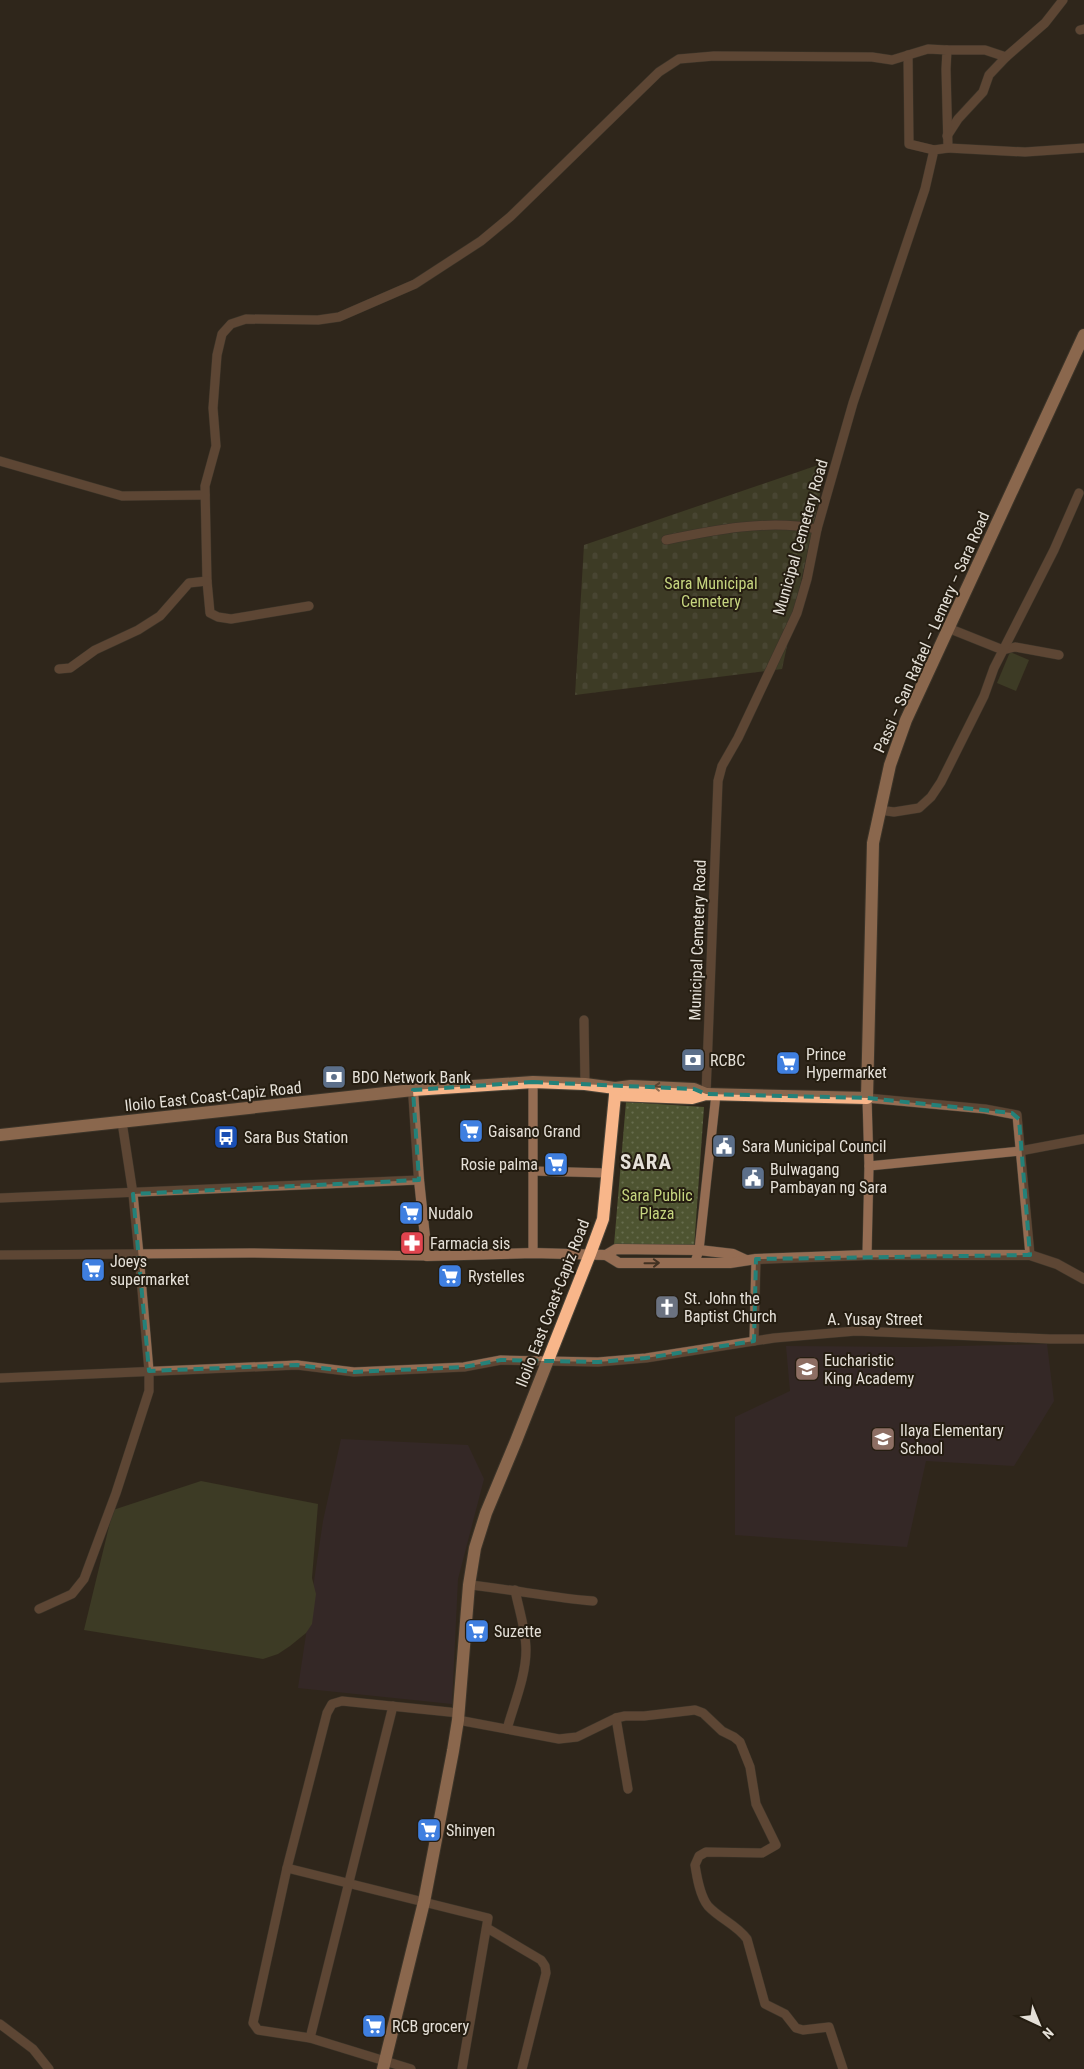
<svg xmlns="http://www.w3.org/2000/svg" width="1084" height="2069" viewBox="0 0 1084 2069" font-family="'Roboto Condensed',sans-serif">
	<defs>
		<pattern id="cemetery-stones" width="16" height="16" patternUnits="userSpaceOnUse" patternTransform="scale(1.25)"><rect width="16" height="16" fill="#4e5431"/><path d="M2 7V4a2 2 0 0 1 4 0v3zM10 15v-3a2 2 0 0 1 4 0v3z" fill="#676c4e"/></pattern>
		<pattern id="park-dots" width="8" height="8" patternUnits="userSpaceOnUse" patternTransform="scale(1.25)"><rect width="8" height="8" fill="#4e5431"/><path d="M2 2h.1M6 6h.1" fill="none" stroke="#676c4e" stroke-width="1.8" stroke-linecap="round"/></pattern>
	</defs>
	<rect width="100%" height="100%" fill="#2f271b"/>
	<!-- education -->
	<g fill="#3b2a34">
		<polygon points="1047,1344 1054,1401 1014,1466 926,1461 907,1547 735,1535 735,1417 790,1391 786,1346 910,1347"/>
		<polygon points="341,1439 468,1445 484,1479 458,1579 452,1704 298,1688 323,1521"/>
	</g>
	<!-- cemetery -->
	<polygon fill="url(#cemetery-stones)" points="827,462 782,669 575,695 584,545"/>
	<!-- park -->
	<polygon fill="url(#park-dots)" points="626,1102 704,1107 694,1248 614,1245"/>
	<!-- pitch -->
	<g fill="#4e5431">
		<polygon points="1010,652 1029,660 1016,691 997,683"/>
		<polygon points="201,1481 318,1504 312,1578 316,1594 312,1624 306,1633 290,1646 278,1654 263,1659 84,1630 113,1510"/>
	</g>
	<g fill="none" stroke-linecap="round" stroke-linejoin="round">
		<defs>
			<g id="minor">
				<polyline points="1080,30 1084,29"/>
				<polyline points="947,50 985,50 1006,57"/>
				<polyline points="908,55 909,144 934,150"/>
				<polyline points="947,136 958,119 983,92 989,75 1006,57 1045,23 1063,0"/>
				<polyline points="0,461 122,496 205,495"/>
				<path d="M666,540C713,530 769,519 817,529"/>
				<polyline points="309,606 231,619 218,617 210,613 207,581 205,486 216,446 213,408 217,355 222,334 231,324 246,319 318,320 339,317 415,284 481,241 510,217 659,72 679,59 714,56 872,57 892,60 928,49 947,50 946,69 948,148 1025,152 1084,148"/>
				<polyline points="948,628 1003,650 1015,647 1059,655"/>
				<polyline points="59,669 70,668 95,650 138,630 160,616 189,583 207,581"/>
				<polyline points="879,810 894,812 919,808 931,797 941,782 984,696 994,668 1054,550 1079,493"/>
				<polyline points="584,1020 585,1084"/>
				<polyline points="706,1094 718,781 722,766 738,738 797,613 807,579 817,529 853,403 925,189 934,150 948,148"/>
				<polyline points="869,1166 1020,1151 1084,1139"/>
				<polyline points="533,1171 607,1173"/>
				<polyline points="0,1198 419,1180"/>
				<polyline points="533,1253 533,1082"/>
				<polyline points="0,1255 250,1253 427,1256"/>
				<polyline points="867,1255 869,1166 867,1098 985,1109 1017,1115 1030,1255"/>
				<polyline points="695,1262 699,1250 716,1094"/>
				<polyline points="754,1341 756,1259"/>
				<polyline points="0,1378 297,1365 354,1372 464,1367 501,1360 598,1362 646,1358 774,1338 856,1331 1050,1339 1084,1339"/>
				<path d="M469,1585C511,1589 552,1598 593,1601"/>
				<polyline points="39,1609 72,1594 84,1579 116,1493 149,1391 149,1371 139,1255 133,1194 122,1122"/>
				<polyline points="616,1718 628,1789"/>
				<path d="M458,1720L559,1739L577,1737L616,1718L625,1716H644L695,1710L703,1713L722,1731L734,1737L740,1742L750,1767L756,1804L776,1845L762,1853L706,1852L699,1856L695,1865C697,1878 700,1896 708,1906C720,1919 737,1925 747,1939L765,2004L785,2014L796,2028L803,2030L829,2027L843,2069"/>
				<path d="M507,1729C514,1704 526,1676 526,1650C526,1630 519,1610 515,1590"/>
				<polyline points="287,1868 488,1918 462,2069"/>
				<polyline points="487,1928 541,1960 545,1966 546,1973 522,2069"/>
				<polyline points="0,2024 33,2049 49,2069"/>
				<polyline points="310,2038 393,1706"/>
				<polyline points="411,2069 310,2038 258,2030 253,2023 287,1868 327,1713 332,1704 342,1701 459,1713"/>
			</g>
			<g id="tertiary">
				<polyline points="413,1090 419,1180 427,1256 533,1253 606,1255 616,1249 699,1250 733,1254 746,1260"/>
				<polyline points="606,1255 619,1263 730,1263 756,1259 867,1255 1030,1255 1057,1264 1084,1279"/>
			</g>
			<g id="primary">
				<polyline points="615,1095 692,1098 706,1094 867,1098 873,843 890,765 906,720 1084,335"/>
				<polyline points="0,1135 413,1090 533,1082 585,1084 615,1088 631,1086 694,1089 706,1094"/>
				<polyline points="383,2069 424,1902 453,1751 458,1720 469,1585 475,1548 486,1513 516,1441 590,1254 603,1219 615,1095 615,1088"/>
			</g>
		</defs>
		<!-- minor casing -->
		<use href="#minor" stroke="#4c4539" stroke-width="10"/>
		<!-- tertiary casing -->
		<use href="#tertiary" stroke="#4c4539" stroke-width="11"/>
		<!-- primary casing -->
		<use href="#primary" stroke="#4c4539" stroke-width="14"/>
		<!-- minor -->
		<use href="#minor" stroke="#956d53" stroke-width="9"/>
		<!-- tertiary -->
		<use href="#tertiary" stroke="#956d53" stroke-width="10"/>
		<!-- primary -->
		<use href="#primary" stroke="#f8b68a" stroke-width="12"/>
	</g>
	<!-- one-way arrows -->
	<defs><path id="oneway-shaft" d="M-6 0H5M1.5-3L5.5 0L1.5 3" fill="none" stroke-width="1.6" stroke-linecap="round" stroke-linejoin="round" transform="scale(1.25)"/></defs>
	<use stroke="#8e6a4e" href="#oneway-shaft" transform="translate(661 1087) rotate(-177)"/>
	<use stroke="#413122" href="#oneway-shaft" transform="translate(652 1263) rotate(-1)"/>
	<!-- marked area -->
	<path d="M0 0H1084V2069H0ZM533,1082L694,1089L706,1094L867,1098L1012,1113L1019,1119L1030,1255L756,1259L754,1341L646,1358L598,1362L501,1360L464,1367L354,1372L297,1365L149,1371L133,1194L419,1180L413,1090Z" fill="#2f271b" fill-opacity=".55" fill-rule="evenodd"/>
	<path fill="none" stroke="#248179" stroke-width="4" stroke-dasharray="10 6" stroke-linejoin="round" d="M533,1082L694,1089L706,1094L867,1098L1012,1113L1019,1119L1030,1255L756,1259L754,1341L646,1358L598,1362L501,1360L464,1367L354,1372L297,1365L149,1371L133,1194L419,1180L413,1090Z"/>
	<!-- icons -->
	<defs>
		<symbol id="bank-square" viewBox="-11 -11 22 22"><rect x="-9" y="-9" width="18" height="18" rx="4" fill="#5c6f8a" stroke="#251d11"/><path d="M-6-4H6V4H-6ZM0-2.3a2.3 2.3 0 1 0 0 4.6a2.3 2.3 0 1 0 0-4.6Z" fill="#fff"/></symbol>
		<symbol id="supermarket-square" viewBox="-11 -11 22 22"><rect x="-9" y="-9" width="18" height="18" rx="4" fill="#3f7fe0" stroke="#251d11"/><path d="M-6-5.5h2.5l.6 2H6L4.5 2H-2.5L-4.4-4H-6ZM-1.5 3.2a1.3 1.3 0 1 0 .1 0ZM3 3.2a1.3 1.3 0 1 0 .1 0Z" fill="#fff"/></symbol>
		<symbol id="bus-square" viewBox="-11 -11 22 22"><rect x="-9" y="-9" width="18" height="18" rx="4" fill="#1a4fb4" stroke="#251d11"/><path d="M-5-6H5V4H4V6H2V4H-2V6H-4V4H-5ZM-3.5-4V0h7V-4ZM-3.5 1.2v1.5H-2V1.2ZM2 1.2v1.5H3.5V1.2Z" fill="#fff"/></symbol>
		<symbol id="civic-square" viewBox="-11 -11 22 22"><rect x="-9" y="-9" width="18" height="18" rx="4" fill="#5c6f8a" stroke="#251d11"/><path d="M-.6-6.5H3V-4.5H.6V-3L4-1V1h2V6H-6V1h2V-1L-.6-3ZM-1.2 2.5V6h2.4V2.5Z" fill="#fff"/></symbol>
		<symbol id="pharmacy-square" viewBox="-11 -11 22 22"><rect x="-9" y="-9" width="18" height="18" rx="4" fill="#e0444e" stroke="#251d11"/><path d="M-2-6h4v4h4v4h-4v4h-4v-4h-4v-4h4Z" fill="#fff"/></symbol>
		<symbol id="church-square" viewBox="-11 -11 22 22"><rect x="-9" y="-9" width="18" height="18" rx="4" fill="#6b7280" stroke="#251d11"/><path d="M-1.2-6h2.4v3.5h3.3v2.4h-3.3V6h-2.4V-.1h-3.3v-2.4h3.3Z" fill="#fff"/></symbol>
		<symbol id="school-square" viewBox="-11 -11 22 22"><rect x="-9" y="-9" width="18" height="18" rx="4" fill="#8d6e63" stroke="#251d11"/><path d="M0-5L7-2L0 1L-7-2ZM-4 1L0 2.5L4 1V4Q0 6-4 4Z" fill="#fff"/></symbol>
	</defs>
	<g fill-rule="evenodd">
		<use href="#bank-square" x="679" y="1046" width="28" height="28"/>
		<use href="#supermarket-square" x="774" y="1049" width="28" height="28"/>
		<use href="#bank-square" x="320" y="1063" width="28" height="28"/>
		<use href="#supermarket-square" x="457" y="1117" width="28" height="28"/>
		<use href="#bus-square" x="212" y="1123" width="28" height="28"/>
		<use href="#civic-square" x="710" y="1132" width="28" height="28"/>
		<use href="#supermarket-square" x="542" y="1150" width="28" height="28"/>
		<use href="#civic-square" x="739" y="1164" width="28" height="28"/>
		<use href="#supermarket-square" x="397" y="1199" width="28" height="28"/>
		<use href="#pharmacy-square" x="398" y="1229" width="28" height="28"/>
		<use href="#supermarket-square" x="79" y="1256" width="28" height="28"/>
		<use href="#supermarket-square" x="436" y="1262" width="28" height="28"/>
		<use href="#church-square" x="653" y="1293" width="28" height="28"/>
		<use href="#school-square" x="793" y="1355" width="28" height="28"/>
		<use href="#school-square" x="869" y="1425" width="28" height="28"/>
		<use href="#supermarket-square" x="463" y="1617" width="28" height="28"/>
		<use href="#supermarket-square" x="415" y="1816" width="28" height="28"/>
		<use href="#supermarket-square" x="360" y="2012" width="28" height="28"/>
	</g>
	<g text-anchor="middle" stroke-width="4" stroke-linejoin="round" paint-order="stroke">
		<!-- street labels -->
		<g font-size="16" fill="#e5e0d8" stroke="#251d11">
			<text transform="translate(800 537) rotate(-74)" y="6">Municipal Cemetery Road</text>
			<text transform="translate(931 632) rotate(-66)" y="6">Passi – San Rafael – Lemery – Sara Road</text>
			<text transform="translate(697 940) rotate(-88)" y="6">Municipal Cemetery Road</text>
			<text transform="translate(213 1096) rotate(-6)" y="6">Iloilo East Coast-Capiz Road</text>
			<text transform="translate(552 1303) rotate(-69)" y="6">Iloilo East Coast-Capiz Road</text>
			<text x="875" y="1325">A. Yusay Street</text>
		</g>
		<!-- park labels -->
		<g font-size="16" fill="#c6d57f" stroke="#251d11">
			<text x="711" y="589">Sara Municipal<tspan x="711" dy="18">Cemetery</tspan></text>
			<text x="657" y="1201">Sara Public<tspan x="657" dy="18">Plaza</tspan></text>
		</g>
		<!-- poi labels -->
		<g font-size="16" fill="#e5e0d8" stroke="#251d11" text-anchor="start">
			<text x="806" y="1060">Prince<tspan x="806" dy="18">Hypermarket</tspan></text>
			<text x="710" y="1066">RCBC</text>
			<text x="352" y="1083">BDO Network Bank</text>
			<text x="488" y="1137">Gaisano Grand</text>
			<text x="244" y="1143">Sara Bus Station</text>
			<text x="742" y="1152">Sara Municipal Council</text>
			<text x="538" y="1170" text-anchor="end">Rosie palma</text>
			<text x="770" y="1175">Bulwagang<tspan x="770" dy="18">Pambayan ng Sara</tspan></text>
			<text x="428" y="1219">Nudalo</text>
			<text x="430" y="1249">Farmacia sis</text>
			<text x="110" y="1267">Joeys<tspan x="110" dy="18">supermarket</tspan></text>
			<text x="468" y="1282">Rystelles</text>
			<text x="684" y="1304">St. John the<tspan x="684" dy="18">Baptist Church</tspan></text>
			<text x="824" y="1366">Eucharistic<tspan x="824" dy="18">King Academy</tspan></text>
			<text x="900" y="1436">Ilaya Elementary<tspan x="900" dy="18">School</tspan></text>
			<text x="494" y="1637">Suzette</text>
			<text x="446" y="1836">Shinyen</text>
			<text x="392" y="2032">RCB grocery</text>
		</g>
		<!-- district labels -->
		<g font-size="21" font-weight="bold" letter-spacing="1" fill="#e5e0d8" stroke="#251d11">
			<text x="646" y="1169">SARA</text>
		</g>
	</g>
	<!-- north arrow -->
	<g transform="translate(1039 2024) rotate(136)" stroke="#251d11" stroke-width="4" paint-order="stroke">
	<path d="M0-4L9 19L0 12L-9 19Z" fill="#e5e0d8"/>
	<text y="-8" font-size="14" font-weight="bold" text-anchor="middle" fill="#e5e0d8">N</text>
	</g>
</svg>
